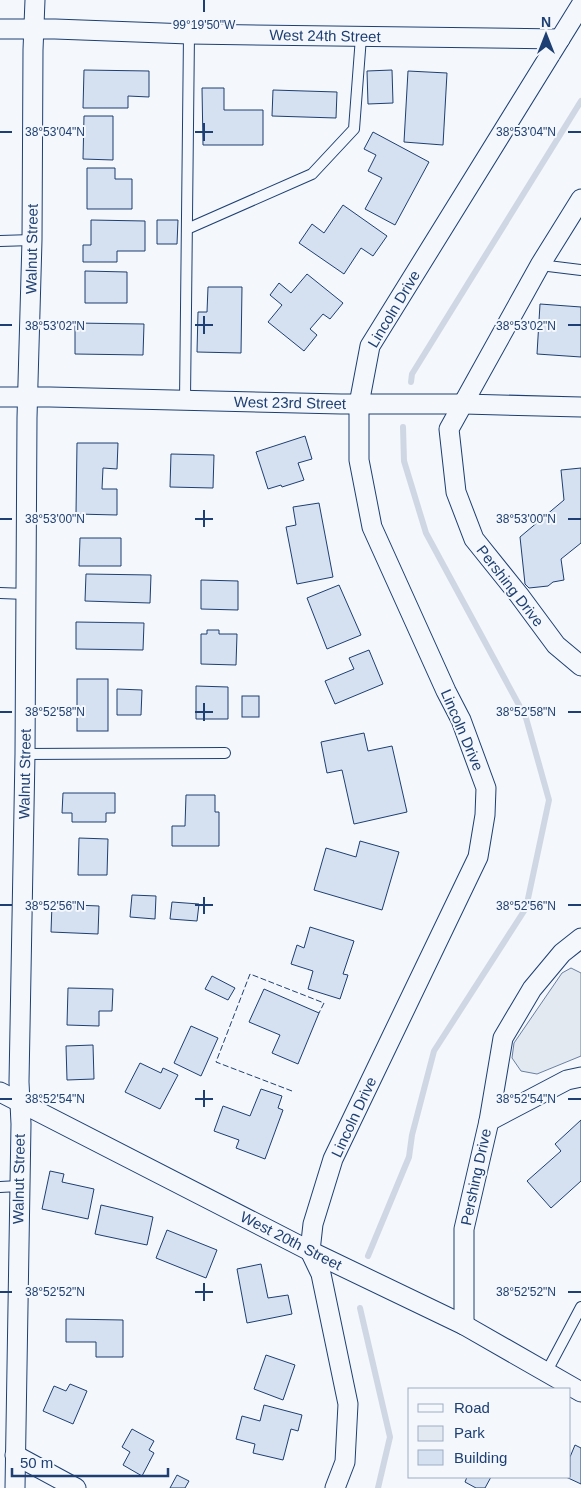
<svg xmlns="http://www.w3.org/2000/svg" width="581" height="1488" viewBox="0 0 581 1488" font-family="Arial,sans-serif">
	<rect width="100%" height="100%" fill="#f4f7fb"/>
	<!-- green -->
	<polygon fill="#e3e9f0" stroke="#687fa3" points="571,968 581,973 581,1056 537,1074 521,1071 512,1058 514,1043 562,973"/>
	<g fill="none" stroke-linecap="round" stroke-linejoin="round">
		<!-- stream -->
		<g stroke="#cfd7e4" stroke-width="6">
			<polyline points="411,382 412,374 581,101"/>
			<polyline points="368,1256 409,1157 412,1135 434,1051 526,908 549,800 526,718 426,533 404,461 403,427"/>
			<polyline points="360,1308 390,1437 378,1488"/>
		</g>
	</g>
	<!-- building -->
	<g fill="#d5e0f0" stroke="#1d3f73">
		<polygon points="84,70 149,71 149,97 128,96 128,108 83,108"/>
		<polygon points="392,70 393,103 368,104 367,71"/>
		<polygon points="408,71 447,73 443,145 404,142"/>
		<polygon points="202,88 224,88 224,110 263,110 263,145 203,145"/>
		<polygon points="273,90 337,92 336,118 272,116"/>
		<polygon points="84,116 113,116 113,160 83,159"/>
		<polygon points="373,132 429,162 395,225 365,209 382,178 368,171 376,155 364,149"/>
		<polygon points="87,168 115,168 115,179 132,179 132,209 87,209"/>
		<polygon points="343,205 387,236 373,256 361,248 344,274 299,243 312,224 324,233"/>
		<polygon points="91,220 145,221 145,251 117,251 117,262 83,262 83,245 91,245"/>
		<polygon points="157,220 178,220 177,244 157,244"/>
		<polygon points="85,271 127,272 127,303 85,303"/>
		<polygon points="307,274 343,303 330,319 323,314 310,329 317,335 304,351 268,322 282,305 270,295 279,283 291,293"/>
		<polygon points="208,287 242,287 241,353 197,352 198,312 207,312"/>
		<polygon points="540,304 581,307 581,357 537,354"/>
		<polygon points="75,323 144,324 143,355 75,354"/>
		<polygon points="305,436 312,459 298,463 304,480 282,487 281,485 268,489 256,452"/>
		<polygon points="77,443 118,443 117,469 103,468 102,489 117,489 117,515 76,514"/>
		<polygon points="171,454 214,455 213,488 170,487"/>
		<polygon points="581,468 581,543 561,559 564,580 553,582 548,586 529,588 525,584 520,537 564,500 561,470"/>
		<polygon points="319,503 333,577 297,584 286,527 296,525 293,507"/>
		<polygon points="80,538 121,538 121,566 79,566"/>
		<polygon points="86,574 151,575 150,603 85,601"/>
		<polygon points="201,580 238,581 238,610 201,609"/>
		<polygon points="339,585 361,635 327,649 307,598"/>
		<polygon points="76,622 144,623 143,650 76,649"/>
		<polygon points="207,630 219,630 219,634 237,634 236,665 201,664 201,634 207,634"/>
		<polygon points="369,650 383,684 335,704 325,681 354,669 349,658"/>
		<rect x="77" y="679" width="31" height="52"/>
		<polygon points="196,686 228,687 228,719 196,719"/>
		<polygon points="117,689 142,690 141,715 117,715"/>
		<rect x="242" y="696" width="17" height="21"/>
		<polygon points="364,733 368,751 392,746 407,812 354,824 342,770 327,773 321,742"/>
		<polygon points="63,793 115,793 115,813 106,813 106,822 72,822 72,813 62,813"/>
		<polygon points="186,795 215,795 215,812 219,812 219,846 172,846 172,826 185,826"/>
		<polygon points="79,838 108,839 107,875 78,875"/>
		<polygon points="360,841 399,852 382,910 314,890 326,848 356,857"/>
		<polygon points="132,895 156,896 155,919 130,917"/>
		<polygon points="172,902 199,904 197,921 170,919"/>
		<polygon points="52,904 99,906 98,934 51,932"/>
		<polygon points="310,927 354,941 343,974 348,975 340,999 308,989 313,971 291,964 297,945 304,948"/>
		<polygon points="212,976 235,988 228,1000 205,989"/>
		<polygon points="68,988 113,989 112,1011 99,1011 99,1026 67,1025"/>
		<polygon points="264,989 319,1013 298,1064 272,1053 280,1035 249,1022"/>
		<polygon points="191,1026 218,1038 201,1076 174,1063"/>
		<polygon points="93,1045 94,1079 67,1080 66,1046"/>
		<polygon points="140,1063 161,1073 163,1068 178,1075 160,1109 125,1092"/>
		<polygon points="261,1089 282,1096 278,1108 283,1110 265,1159 236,1148 239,1140 214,1131 223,1106 250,1116"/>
		<polygon points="581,1120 581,1181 551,1208 527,1181 561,1151 555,1144"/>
		<polygon points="50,1171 64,1174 62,1182 94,1189 88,1219 42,1209"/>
		<polygon points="101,1205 153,1217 147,1245 95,1234"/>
		<polygon points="167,1230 217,1250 206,1278 156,1258"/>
		<polygon points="261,1264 268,1298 288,1295 292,1314 247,1323 237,1269"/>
		<polygon points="66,1319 123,1320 123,1357 96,1357 96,1342 66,1342"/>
		<polygon points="266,1355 295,1365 283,1400 254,1389"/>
		<polygon points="70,1384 87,1391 73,1424 43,1411 54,1386 66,1391"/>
		<polygon points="264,1405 302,1415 298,1431 291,1429 283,1460 253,1453 255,1444 236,1439 242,1416 260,1421"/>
		<polygon points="132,1429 154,1441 149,1450 154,1453 142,1476 123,1465 130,1452 122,1447"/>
		<polygon points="575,1445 581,1448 581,1484 566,1477 570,1477 570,1457"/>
		<polygon points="177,1475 189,1481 185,1488 170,1488"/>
		<polygon points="467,1477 491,1477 485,1488 476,1488 465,1482"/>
	</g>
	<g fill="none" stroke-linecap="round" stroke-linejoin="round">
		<defs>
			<g id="lane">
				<polyline points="187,229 312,174 354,129 361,37"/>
				<polyline points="0,241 32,240"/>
				<polyline points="540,265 581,270"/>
				<polyline points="185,400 189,34"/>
				<polyline points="0,593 26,594"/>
				<polyline points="25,754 225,753"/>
				<polyline points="0,1187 19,1186"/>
				<polyline points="546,1373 581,1307"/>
			</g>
			<g id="street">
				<polyline points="0,29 55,29 189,34 560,39"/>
				<polyline points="581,199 540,265 449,429 456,492 474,539 519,595 556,645 581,666"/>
				<polyline points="0,397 50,397 341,404 464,404 581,407"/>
				<polyline points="0,1092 310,1251 464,1325 581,1392"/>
				<polyline points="489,1121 567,1080 581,1077"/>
				<polyline points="464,1325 464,1229 489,1121 503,1038 532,989 562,953 581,938"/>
				<polyline points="15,1455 76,1488"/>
				<polyline points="15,1488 21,1124 19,1082 25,754 27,418 32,240 33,50 35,0"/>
				<polyline points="335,1488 345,1462 348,1404 321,1274 310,1251 313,1224 333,1159 478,857 485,815 486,788 461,720 446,691 372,527 359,460 359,404 370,346 581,5"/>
			</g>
		</defs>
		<!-- lane casing -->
		<use href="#lane" stroke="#1d3f73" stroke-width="12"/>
		<!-- street casing -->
		<use href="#street" stroke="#1d3f73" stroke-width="21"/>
		<!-- lane -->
		<use href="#lane" stroke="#f4f7fb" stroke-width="10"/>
		<!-- street -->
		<use href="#street" stroke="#f4f7fb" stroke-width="19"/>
		<!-- fence -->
		<polyline stroke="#1d3f73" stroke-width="1" stroke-dasharray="6 2.5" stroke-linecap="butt" points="292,1091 216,1062 250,974 324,1003 319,1013"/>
	</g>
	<!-- ticks -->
	<path fill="none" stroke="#1d3f73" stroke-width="2" d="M204,0V12M204,123V141M0,132H12M195,132H213M568,132H581M204,316V334M0,325H12M195,325H213M568,325H581M204,510V527M0,519H12M195,519H213M568,519H581M204,703V721M0,712H12M195,712H213M568,712H581M204,897V914M0,905H12M195,905H213M568,905H581M204,1090V1107M0,1099H12M195,1099H213M568,1099H581M204,1283V1301M0,1292H12M195,1292H213M568,1292H581"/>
	<g text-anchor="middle" stroke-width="4" stroke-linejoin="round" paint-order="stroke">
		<!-- street labels -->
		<g font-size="15" fill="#1d3f73" stroke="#f4f7fb">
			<text transform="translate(325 36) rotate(1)" y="5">West 24th Street</text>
			<text transform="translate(32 249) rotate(-89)" y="5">Walnut Street</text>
			<text transform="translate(394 309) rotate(-59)" y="5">Lincoln Drive</text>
			<text transform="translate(290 403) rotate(1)" y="5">West 23rd Street</text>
			<text transform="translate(510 586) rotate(52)" y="5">Pershing Drive</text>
			<text transform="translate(462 730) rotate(67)" y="5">Lincoln Drive</text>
			<text transform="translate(25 774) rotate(-89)" y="5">Walnut Street</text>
			<text transform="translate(354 1117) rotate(-65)" y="5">Lincoln Drive</text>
			<text transform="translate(476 1177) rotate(-78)" y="5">Pershing Drive</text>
			<text transform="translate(19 1179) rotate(-89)" y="5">Walnut Street</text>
			<text transform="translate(291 1241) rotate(27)" y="5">West 20th Street</text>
		</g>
	</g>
	<g font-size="12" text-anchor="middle" fill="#1d3f73" stroke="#f4f7fb" stroke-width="4" stroke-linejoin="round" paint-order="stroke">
		<text x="204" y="29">99°19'50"W</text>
		<text x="55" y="136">38°53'04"N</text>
		<text x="526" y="136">38°53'04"N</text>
		<text x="55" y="330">38°53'02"N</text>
		<text x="526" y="330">38°53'02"N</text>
		<text x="55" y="523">38°53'00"N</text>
		<text x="526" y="523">38°53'00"N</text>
		<text x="55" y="716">38°52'58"N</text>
		<text x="526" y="716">38°52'58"N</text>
		<text x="55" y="910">38°52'56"N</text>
		<text x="526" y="910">38°52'56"N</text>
		<text x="55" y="1103">38°52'54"N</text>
		<text x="526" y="1103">38°52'54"N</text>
		<text x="55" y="1296">38°52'52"N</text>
		<text x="526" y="1296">38°52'52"N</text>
	</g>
	<!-- legend -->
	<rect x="408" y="1388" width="162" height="90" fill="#f4f7fb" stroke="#9eadc5"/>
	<rect x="418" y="1404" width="25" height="8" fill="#f4f7fb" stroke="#9eadc5"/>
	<text x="454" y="1413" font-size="15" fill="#1d3f73">Road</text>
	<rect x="418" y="1426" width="25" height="15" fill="#e3e9f0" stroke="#9eadc5"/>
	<text x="454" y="1438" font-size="15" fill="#1d3f73">Park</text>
	<rect x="418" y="1450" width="25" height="15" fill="#d5e0f0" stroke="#9eadc5"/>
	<text x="454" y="1463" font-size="15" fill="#1d3f73">Building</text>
	<!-- north arrow -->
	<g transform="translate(546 35)" stroke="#f4f7fb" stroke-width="4" paint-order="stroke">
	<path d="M0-4L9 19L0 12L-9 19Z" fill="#1d3f73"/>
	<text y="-8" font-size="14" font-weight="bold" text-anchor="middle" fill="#1d3f73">N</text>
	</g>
	<!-- scale -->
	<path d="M12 1468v8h156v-8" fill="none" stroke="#1d3f73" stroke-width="2.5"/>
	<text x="20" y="1468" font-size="15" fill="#1d3f73" stroke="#f4f7fb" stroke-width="4" paint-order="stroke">50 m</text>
</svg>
